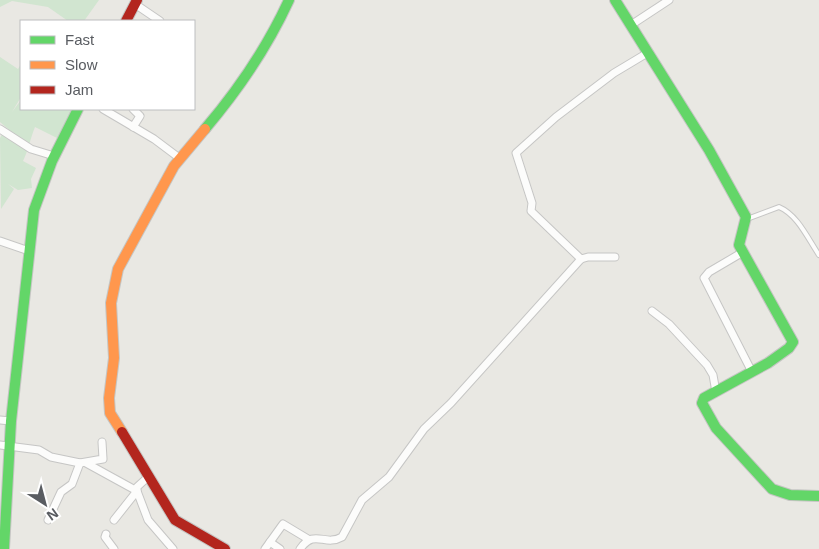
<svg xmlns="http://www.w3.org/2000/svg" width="819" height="549" viewBox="0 0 819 549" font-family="Helvetica,sans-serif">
	<rect width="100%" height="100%" fill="#e9e8e3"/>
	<!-- green -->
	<g fill="#d1e5d0">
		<polygon points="0,0 99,0 84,21 68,21 48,7 12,1 0,7"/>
		<path d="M0,57L18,69L21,64V97L12,112L21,100V109H74L59,139L35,127C30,139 29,149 23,161L36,168L31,179L32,188L18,190L8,184L14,189L1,209L0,138L5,129L14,134L0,122Z"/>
	</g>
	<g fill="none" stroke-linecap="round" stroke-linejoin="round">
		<defs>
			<path id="lane" d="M747,219L779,207C798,215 808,239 819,255"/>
			<g id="street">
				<polyline points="135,4 160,21"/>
				<polyline points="631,25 669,0"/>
				<polyline points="103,109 154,139 178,157"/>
				<polyline points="133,127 140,116 133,109"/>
				<polyline points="0,129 31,149 54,156"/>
				<polyline points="0,241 29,251"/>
				<polyline points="743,252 709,272 704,278 752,372"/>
				<polyline points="581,259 531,211 532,203 516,153 556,117 614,73 649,52"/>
				<polyline points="652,311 669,324 707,365 713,375 716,392"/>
				<polyline points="0,420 11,421"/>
				<polyline points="0,445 39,450 51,457 80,463 103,459 102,442"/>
				<polyline points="86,463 137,491 148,520 173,549"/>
				<polyline points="48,520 61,492 72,484 80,463"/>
				<polyline points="114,520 137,491 137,487 148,477"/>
				<polyline points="106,534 105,537 114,549"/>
				<polyline points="270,542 280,549"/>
				<polyline points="265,549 283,524 308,539"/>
				<path d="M300,549C315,528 324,547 342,537L362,500L389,477L424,429L451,403L581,259L588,257H615"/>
			</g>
			<g id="fast">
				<polyline points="615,0 709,150 746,217 739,245 793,342 789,348 768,363 704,398 702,403 716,428 772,489 790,495 819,496"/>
				<path d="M205,129C239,89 267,48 289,0"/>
				<polyline points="4,549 11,421 34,210 52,161 78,109"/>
			</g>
			<polyline id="slow" points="122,432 110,413 109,398 114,358 111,303 118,269 174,166 205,129"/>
			<g id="jam">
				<polyline points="126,21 137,0"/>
				<polyline points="122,432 175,520 225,549"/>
			</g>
		</defs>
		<!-- lane casing -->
		<use href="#lane" stroke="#c6c6c5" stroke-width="6"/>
		<!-- street casing -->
		<use href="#street" stroke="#c6c6c5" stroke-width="9"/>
		<!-- fast casing -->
		<use href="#fast" stroke="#c5c5c3" stroke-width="12"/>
		<!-- slow casing -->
		<use href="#slow" stroke="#c5c5c3" stroke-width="12"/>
		<!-- jam casing -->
		<use href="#jam" stroke="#c5c5c3" stroke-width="12"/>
		<!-- lane -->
		<use href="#lane" stroke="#fcfcfb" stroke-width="4"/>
		<!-- street -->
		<use href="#street" stroke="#fcfcfb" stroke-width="7"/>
		<!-- fast -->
		<use href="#fast" stroke="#63d668" stroke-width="10"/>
		<!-- slow -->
		<use href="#slow" stroke="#ff974d" stroke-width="10"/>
		<!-- jam -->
		<use href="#jam" stroke="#b3261e" stroke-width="10"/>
	</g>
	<!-- legend -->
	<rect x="20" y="20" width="175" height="90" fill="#ffffff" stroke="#bdbec0"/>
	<rect x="30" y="36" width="25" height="8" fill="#63d668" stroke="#bdbec0"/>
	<text x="65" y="45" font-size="15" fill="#595c61">Fast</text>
	<rect x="30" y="61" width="25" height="8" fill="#ff974d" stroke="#bdbec0"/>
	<text x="65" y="70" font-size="15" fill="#595c61">Slow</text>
	<rect x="30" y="86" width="25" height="8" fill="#b3261e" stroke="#bdbec0"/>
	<text x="65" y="95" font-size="15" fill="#595c61">Jam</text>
	<!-- north arrow -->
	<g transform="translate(45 504) rotate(144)" stroke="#ffffff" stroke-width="4" paint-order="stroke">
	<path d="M0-4L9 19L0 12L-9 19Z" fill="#595c61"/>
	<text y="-8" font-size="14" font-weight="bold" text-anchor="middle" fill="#595c61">N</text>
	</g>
</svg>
